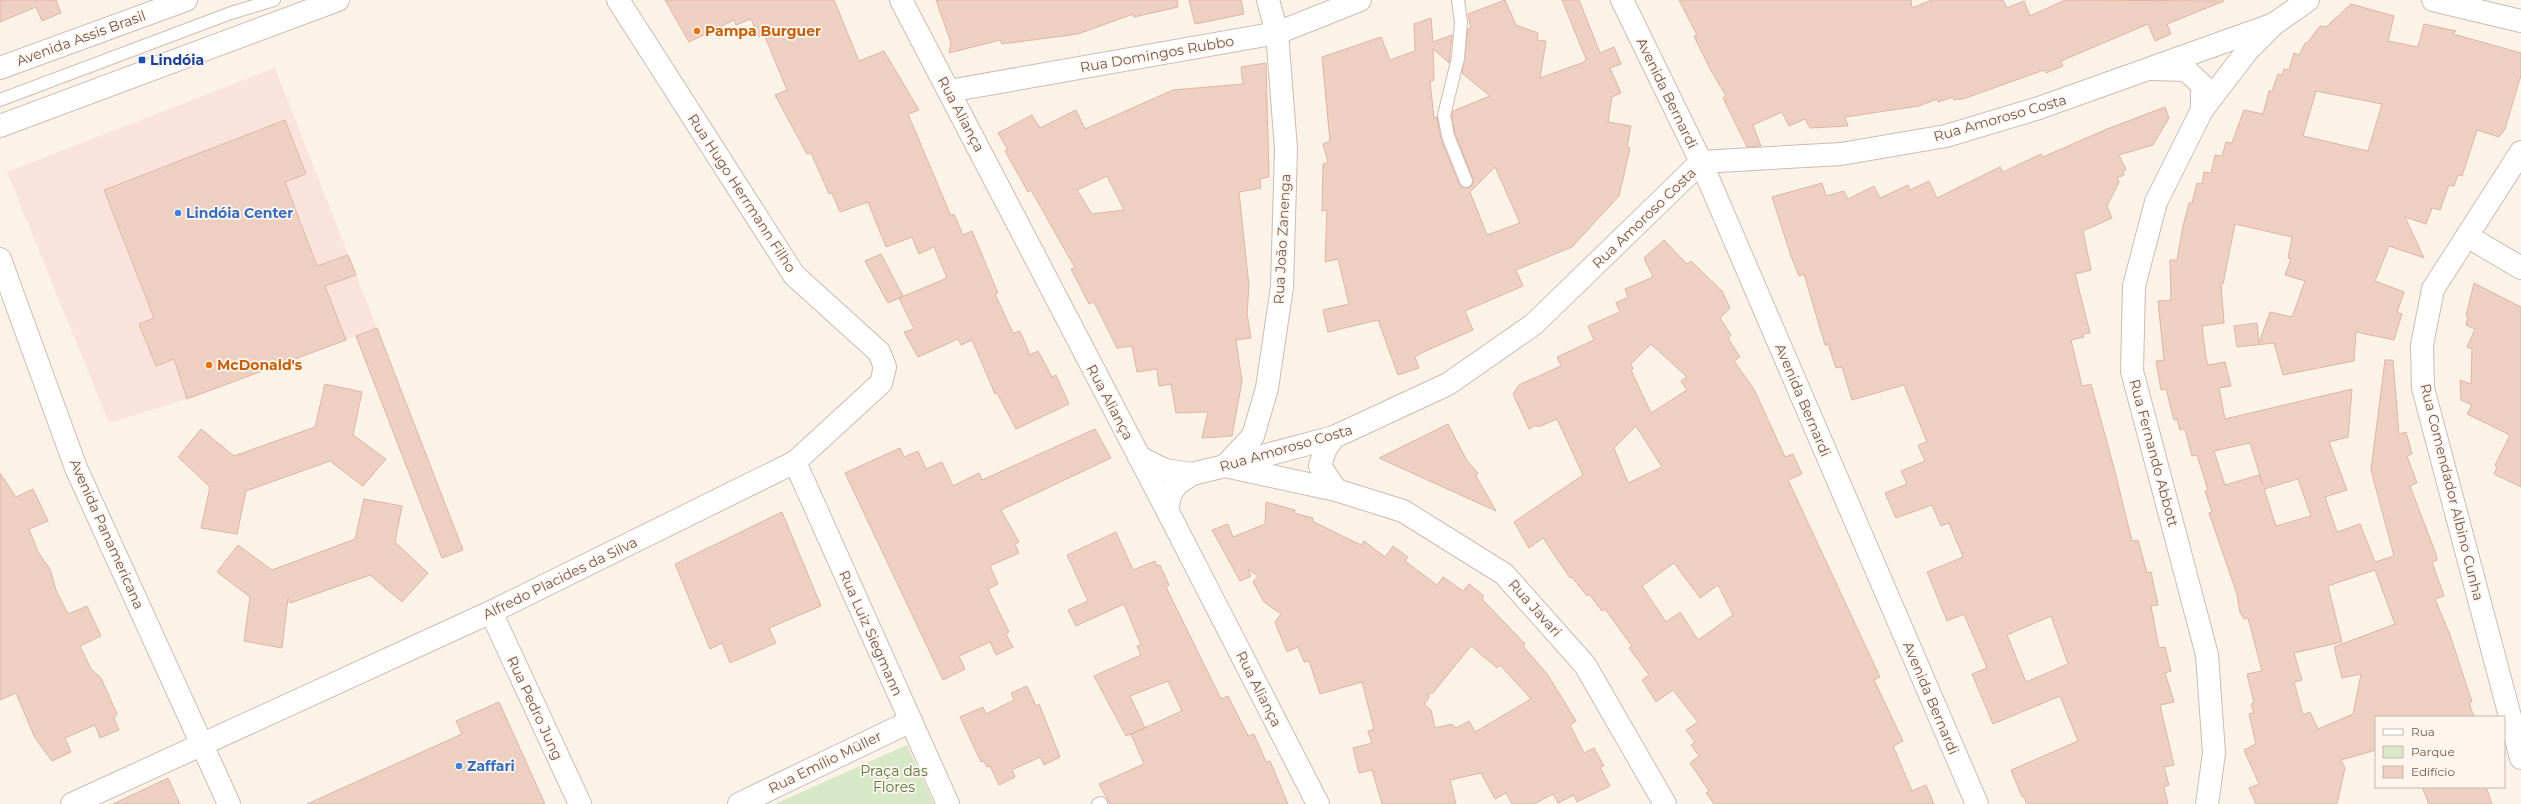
<svg xmlns="http://www.w3.org/2000/svg" width="2521" height="804" viewBox="0 0 2521 804" font-family="Montserrat,sans-serif">
	<rect width="100%" height="100%" fill="#fbf2e8"/>
	<!-- commercial -->
	<polygon fill="#fae3dd" points="275,68 377,328 187,399 109,423 7,172"/>
	<!-- green -->
	<polygon fill="#d7e8c7" points="907,745 934,804 775,804"/>
	<!-- building -->
	<g fill="#eed0c2" stroke="#e0b5a3" fill-rule="evenodd">
		<polygon points="0,0 56,0 61,13 42,21 36,7 0,22"/>
		<polygon points="665,0 834,0 859,61 884,51 919,110 908,114 951,216 954,214 963,235 972,231 998,293 995,294 1013,333 1020,331 1030,355 1038,351 1052,377 1056,375 1069,404 1016,429 997,393 995,394 972,340 961,345 958,339 918,357 904,332 914,329 899,298 947,278 934,247 919,254 912,237 886,247 868,202 840,212 832,193 829,194 811,153 807,154 775,95 787,90 764,34 759,37 751,19 736,25 734,20 689,42"/>
		<polygon points="936,0 1177,0 1178,7 1134,17 1133,14 1078,34 1002,44 1000,40 949,53 951,43"/>
		<polygon points="1189,0 1241,0 1244,14 1195,24"/>
		<path d="M1505,0L1516,25L1538,33L1537,40L1546,41L1540,78L1584,62L1586,59L1562,0H1579L1600,53L1614,47L1621,64L1610,68L1621,93L1612,97L1608,122L1631,126L1627,147L1630,148L1619,196L1572,247L1516,270L1523,286L1465,311L1473,330L1421,353L1415,357L1419,368L1398,375L1378,320L1328,332L1323,310L1349,304L1338,259L1325,262L1327,210L1322,211L1323,164L1328,162L1323,144L1330,141L1322,57L1381,37L1390,60L1415,51L1414,24L1431,18L1433,42L1452,35L1449,63L1433,49L1434,76L1433,81H1430L1434,118L1437,117L1441,139L1459,184L1462,187L1468,188L1472,185L1473,179L1455,134L1452,115L1453,111L1490,96L1462,73L1468,29L1471,28L1468,14ZM1495,167L1520,223L1487,235L1470,192Z"/>
		<polygon points="1679,0 1911,0 1912,8 1932,0 2003,0 2007,8 2024,1 2030,16 2065,0 2224,1 2167,24 2171,34 2155,41 2148,24 2061,61 2063,66 2046,73 2044,70 1963,99 1954,100 1953,97 1938,102 1937,99 1919,106 1845,117 1848,126 1810,128 1805,119 1789,126 1782,112 1753,125 1761,146 1747,147 1723,98 1726,96 1710,69 1694,36 1697,35"/>
		<path d="M2351,4L2394,16L2388,41L2418,47L2424,24L2456,31L2453,34L2521,53V75L2505,129L2499,137L2477,130L2462,176L2458,175L2454,186L2449,185L2440,210L2432,208L2426,224L2405,217L2424,258L2389,246L2375,281L2404,292L2397,312L2402,314L2394,340L2356,332L2354,361L2283,375L2274,343L2237,347L2234,326L2257,323L2259,343L2270,312L2292,317L2305,281L2285,275L2291,259L2288,258L2292,237L2235,224L2223,284H2221L2224,323L2202,326L2206,358L2208,365L2225,362L2231,386L2219,388L2225,419L2352,389L2348,437L2329,442L2347,490L2325,497L2337,532L2360,524L2375,562L2394,556L2371,470L2385,360H2393L2399,434L2406,432L2412,454L2407,456L2417,483L2410,486L2436,554L2437,560L2432,562L2444,596L2435,599L2450,635L2472,702L2469,703L2474,717H2376V750L2341,760L2345,768L2337,804H2256L2249,788L2259,784L2244,750L2256,744L2249,714L2254,713L2251,704L2254,703L2247,674L2262,671L2248,618L2244,619L2240,612L2237,594L2209,513L2212,512L2205,491L2208,490L2197,455L2192,456L2185,429L2180,430L2177,419L2174,420L2166,389L2161,390L2156,361L2164,360L2158,301L2171,300L2170,260H2177L2183,226L2189,203H2192L2197,183L2202,184L2204,172L2211,173L2215,155L2222,156L2226,142L2232,143L2244,110L2263,114L2269,91H2272L2278,74L2282,75L2284,69L2289,70L2294,53L2299,55L2305,43H2307L2320,26L2326,27ZM2316,91L2382,104L2368,151L2303,136ZM2250,443L2263,485L2259,475L2225,485L2214,451ZM2298,479L2311,516L2276,526L2264,489ZM2375,570L2395,624L2334,647L2342,678L2361,674L2353,714L2318,729L2310,712L2303,715L2294,682L2302,680L2294,653L2342,642L2328,586Z"/>
		<path d="M1266,63L1269,177L1260,179L1261,188L1239,192L1249,286L1247,313L1251,338L1236,340L1242,381L1232,436L1202,438L1208,412L1176,413L1171,384L1159,386L1157,369L1137,372L1132,346L1117,348L1094,302L1089,304L1071,269L1075,268L1031,190L1028,192L1005,151L1008,150L998,133L1032,115L1040,128L1076,110L1085,129L1173,90L1243,84L1241,67ZM1107,176L1124,210L1092,214L1077,190Z"/>
		<path d="M2165,107L2169,118L2153,145L2119,155L2126,170L2123,171L2124,175L2117,178L2119,182L2107,206L2112,218L2083,231L2091,270L2075,274L2090,333L2083,334L2084,337L2071,340L2082,386L2091,384L2114,468L2132,541L2138,540L2147,573L2151,572L2158,605L2151,606L2159,648L2165,647L2171,671L2165,673L2174,702L2160,705L2174,765L2164,767L2169,785L2164,787L2168,804H2027L2024,797H2022L2011,770L2078,741L2060,696L1993,724L1972,674L1987,668L1964,614L1947,621L1927,572L1963,557L1949,523L1941,526L1932,505L1896,518L1885,493L1907,484L1901,471L1925,461L1918,445L1927,442L1904,385L1852,400L1842,367L1836,368L1828,344L1825,345L1804,274L1799,276L1791,256L1772,197L1822,183L1826,196L1844,191L1848,199L1874,186L1880,198L1908,185L1910,190L1929,181L1937,198L2000,167L2003,172L2041,154L2043,157L2107,129ZM2051,616L2068,664L2026,682L2007,635Z"/>
		<polygon points="285,120 306,174 285,182 317,266 348,255 356,275 325,286 346,340 187,399 174,359 156,366 139,324 154,318 104,190"/>
		<path d="M1664,240L1687,264L1691,261L1722,291L1730,308L1720,318L1731,335L1728,338L1740,357L1734,361L1754,389L1785,457L1793,454L1802,474L1788,480L1880,677L1874,680L1903,741L1893,746L1912,791L1926,785L1934,804H1714L1706,793L1709,791L1690,763L1699,756L1691,745L1695,742L1686,730L1698,722L1673,690L1656,702L1642,680L1649,675L1629,648L1632,646L1605,609L1602,611L1589,594L1587,596L1572,577L1570,578L1543,538L1529,548L1514,522L1583,475L1557,419L1538,427L1536,425L1529,429L1513,394L1519,385L1561,366L1557,357L1594,340L1588,326L1620,312L1616,303L1628,297L1625,289L1653,277L1644,258ZM1651,344L1687,377L1681,381L1687,390L1651,413L1631,370L1633,369L1631,364ZM1636,426L1662,467L1628,483L1614,448ZM1674,563L1700,598L1718,585L1733,615L1698,640L1680,612L1666,622L1642,586Z"/>
		<polygon points="881,254 903,296 888,303 865,261"/>
		<polygon points="2474,283 2521,307 2521,487 2494,474 2497,467 2495,465 2510,435 2467,414 2472,405 2461,400 2460,380 2471,384 2472,349 2467,347 2475,329 2466,325 2468,317 2466,316"/>
		<polygon points="377,328 463,550 442,558 356,336"/>
		<polygon points="325,384 362,392 353,435 386,459 363,486 330,461 246,491 237,534 201,528 210,487 178,457 201,429 234,456 315,427"/>
		<polygon points="1448,424 1467,461 1478,473 1476,476 1496,511 1379,458"/>
		<polygon points="1095,429 1111,458 1001,510 1019,542 1015,544 1019,553 990,566 998,584 988,589 1009,632 1006,634 1013,647 996,655 990,642 959,656 965,669 943,680 845,473 900,448 904,457 918,451 926,469 942,462 953,486 979,473 982,480"/>
		<polygon points="0,473 16,497 33,489 48,521 29,529 38,552 50,569 56,590 68,614 87,606 101,636 80,646 91,669 101,678 117,714 114,718 119,730 100,738 95,725 65,738 71,752 52,761 35,738 16,693 0,700"/>
		<polygon points="364,499 402,506 395,542 428,573 402,602 370,575 290,603 288,598 282,648 244,641 250,597 217,572 238,545 272,570 355,539"/>
		<path d="M1266,502L1295,510L1294,513L1313,518L1312,521L1361,545L1364,541L1385,557L1393,546L1408,557L1405,561L1437,585L1443,577L1463,591L1469,584L1484,596L1482,599L1525,644L1523,646L1548,675L1576,721L1570,725L1584,753L1594,748L1604,766L1600,767L1610,786L1577,802L1574,795L1558,803L1553,794L1534,804H1512L1506,793L1495,799L1481,773L1450,780L1456,804H1382L1372,770L1359,773L1353,748L1372,743L1368,731L1374,729L1362,682L1320,694L1309,661L1304,662L1298,647L1287,652L1275,622L1281,614L1264,602L1253,582L1258,576L1248,569L1251,576L1240,581L1212,530L1228,524L1233,537L1265,524ZM1471,646L1497,668L1500,665L1531,699L1475,732L1469,721L1456,728L1452,724L1435,728L1431,710L1424,704L1429,698L1428,694L1433,693Z"/>
		<polygon points="782,512 821,606 769,628 776,643 730,663 722,643 710,649 675,564"/>
		<polygon points="1116,532 1133,570 1155,561 1157,566 1160,565 1169,585 1166,587 1221,699 1228,696 1248,736 1254,734 1266,762 1270,761 1288,804 1110,804 1099,784 1144,764 1131,734 1182,711 1168,681 1130,696 1145,728 1126,736 1094,676 1141,655 1137,646 1141,645 1124,604 1076,626 1068,610 1088,601 1067,555"/>
		<polygon points="1027,686 1036,706 1039,704 1060,757 1044,765 1040,757 1012,770 1015,777 999,785 990,766 987,767 984,761 981,762 960,717 983,707 986,714 1014,700 1011,693"/>
		<polygon points="499,702 545,804 307,804 462,734 456,721"/>
		<polygon points="168,778 180,804 113,804"/>
		<polygon points="2422,787 2486,787 2492,804 2429,804"/>
	</g>
	<g fill="none" stroke-linecap="round" stroke-linejoin="round">
		<defs>
			<g id="service">
				<polyline points="1458,0 1461,22 1458,58 1444,115 1448,136 1466,181"/>
				<polyline points="0,100 231,13 274,0"/>
				<polyline points="1098,804 1101,803"/>
			</g>
			<g id="minor">
				<polyline points="2433,0 2521,21"/>
				<polyline points="2151,69 2186,70 2202,85 2202,110"/>
				<polyline points="2521,152 2433,289 2422,345 2423,388 2521,758"/>
				<polyline points="1701,162 1977,804"/>
				<polyline points="2467,236 2521,268"/>
				<polyline points="0,259 76,468 229,804"/>
				<polyline points="795,462 948,804"/>
				<polyline points="1225,466 1253,436 1267,388 1282,287 1286,149 1277,33 1268,0"/>
				<polyline points="491,612 580,804"/>
				<polyline points="72,804 491,612 795,462 881,383 885,367 879,352 794,275 618,0"/>
				<polyline points="739,804 911,721"/>
				<polyline points="2207,804 2214,753 2207,655 2132,371 2134,286 2156,202 2202,110 2248,50 2274,24"/>
			</g>
			<g id="tertiary">
				<polyline points="1622,0 1701,162"/>
				<polyline points="949,91 1277,33 1360,0"/>
				<polyline points="1225,466 1334,437 1448,384 1534,324 1701,162 1841,154 1946,136 2039,108 2274,24 2308,0"/>
				<polyline points="1167,510 1318,804"/>
			</g>
			<g id="secondary">
				<polyline points="901,0 1167,510"/>
				<polyline points="0,68 186,0"/>
				<polyline points="0,126 338,0"/>
				<polyline points="1334,437 1325,450 1320,466 1336,490"/>
				<polyline points="1139,457 1165,470 1192,474"/>
				<polyline points="1167,510 1170,495 1177,484 1192,474 1225,466 1336,490 1403,511 1504,574 1585,665 1665,804"/>
			</g>
		</defs>
		<!-- service casing -->
		<use href="#service" stroke="#cebcb2" stroke-width="14"/>
		<!-- minor casing -->
		<use href="#minor" stroke="#cebcb2" stroke-width="24"/>
		<!-- tertiary casing -->
		<use href="#tertiary" stroke="#cebcb2" stroke-width="24"/>
		<!-- secondary casing -->
		<use href="#secondary" stroke="#d1bbaf" stroke-width="24"/>
		<!-- service -->
		<use href="#service" stroke="#fff" stroke-width="12"/>
		<!-- minor -->
		<use href="#minor" stroke="#fff" stroke-width="22"/>
		<!-- tertiary -->
		<use href="#tertiary" stroke="#fff" stroke-width="22"/>
		<!-- secondary -->
		<use href="#secondary" stroke="#fff" stroke-width="22"/>
	</g>
	<!-- markers -->
	<g fill="#e8710a" stroke="#fef6ee" stroke-width="1.5">
		<circle cx="697" cy="31" r="4"/>
		<circle cx="209" cy="365" r="4"/>
	</g>
	<rect fill="#1a4fb4" stroke="#fef6ee" stroke-width="1.5" x="138" y="56" width="8" height="8" rx="2"/>
	<g fill="#3f7fe0" stroke="#fef6ee" stroke-width="1.5">
		<circle cx="178" cy="213" r="4"/>
		<circle cx="459" cy="766" r="4"/>
	</g>
	<g text-anchor="middle" stroke-width="3.5" stroke-linejoin="round" paint-order="stroke">
		<!-- food labels -->
		<g font-size="14" font-weight="bold" fill="#c56008" stroke="#fef6ee" text-anchor="start">
			<text x="705" y="36">Pampa Burguer</text>
			<text x="217" y="370">McDonald's</text>
		</g>
		<!-- street labels -->
		<g font-size="14" fill="#73584e" stroke="#fef6ee">
			<text transform="translate(81 38) rotate(-20)" y="5">Avenida Assis Brasil</text>
			<text transform="translate(1157 54) rotate(-10)" y="5">Rua Domingos Rubbo</text>
			<text transform="translate(1667 93) rotate(64)" y="5">Avenida Bernardi</text>
			<text transform="translate(961 114) rotate(62)" y="5">Rua Aliança</text>
			<text transform="translate(2000 118) rotate(-16)" y="5">Rua Amoroso Costa</text>
			<text transform="translate(742 193) rotate(57)" y="5">Rua Hugo Herrmann Filho</text>
			<text transform="translate(1644 218) rotate(-44)" y="5">Rua Amoroso Costa</text>
			<text transform="translate(1282 239) rotate(-87)" y="5">Rua João Zanenga</text>
			<text transform="translate(1803 400) rotate(67)" y="5">Avenida Bernardi</text>
			<text transform="translate(1110 402) rotate(62)" y="5">Rua Aliança</text>
			<text transform="translate(1286 448) rotate(-16)" y="5">Rua Amoroso Costa</text>
			<text transform="translate(2154 453) rotate(75)" y="5">Rua Fernando Abbott</text>
			<text transform="translate(2452 492) rotate(76)" y="5">Rua Comendador Albino Cunha</text>
			<text transform="translate(107 534) rotate(66)" y="5">Avenida Panamericana</text>
			<text transform="translate(560 578) rotate(-26)" y="5">Alfredo Placides da Silva</text>
			<text transform="translate(1535 608) rotate(48)" y="5">Rua Javari</text>
			<text transform="translate(871 633) rotate(66)" y="5">Rua Luiz Siegmann</text>
			<text transform="translate(1259 689) rotate(63)" y="5">Rua Aliança</text>
			<text transform="translate(1931 698) rotate(67)" y="5">Avenida Bernardi</text>
			<text transform="translate(535 708) rotate(65)" y="5">Rua Pedro Jung</text>
			<text transform="translate(825 762) rotate(-26)" y="5">Rua Emílio Müller</text>
		</g>
		<!-- transit labels -->
		<g font-size="14" font-weight="bold" fill="#164399" stroke="#fef6ee" text-anchor="start">
			<text x="150" y="65">Lindóia</text>
		</g>
		<!-- shop labels -->
		<g font-size="14" font-weight="bold" fill="#366cbe" stroke="#fef6ee" text-anchor="start">
			<text x="186" y="218">Lindóia Center</text>
			<text x="467" y="771">Zaffari</text>
		</g>
		<!-- park labels -->
		<g font-size="14" fill="#597846" stroke="#fef6ee">
			<text x="894" y="776">Praça das<tspan x="894" dy="16">Flores</tspan></text>
		</g>
	</g>
	<!-- legend -->
	<rect x="2375" y="716" width="130" height="72" fill="#fef6ee" stroke="#c6b7ae"/>
	<rect x="2383" y="729" width="20" height="6" fill="#ffffff" stroke="#c6b7ae"/>
	<text x="2411" y="736" font-size="12" fill="#73584e">Rua</text>
	<rect x="2383" y="746" width="20" height="12" fill="#d7e8c7" stroke="#c6b7ae"/>
	<text x="2411" y="756" font-size="12" fill="#73584e">Parque</text>
	<rect x="2383" y="766" width="20" height="12" fill="#eed0c2" stroke="#c6b7ae"/>
	<text x="2411" y="776" font-size="12" fill="#73584e">Edifício</text>
</svg>
